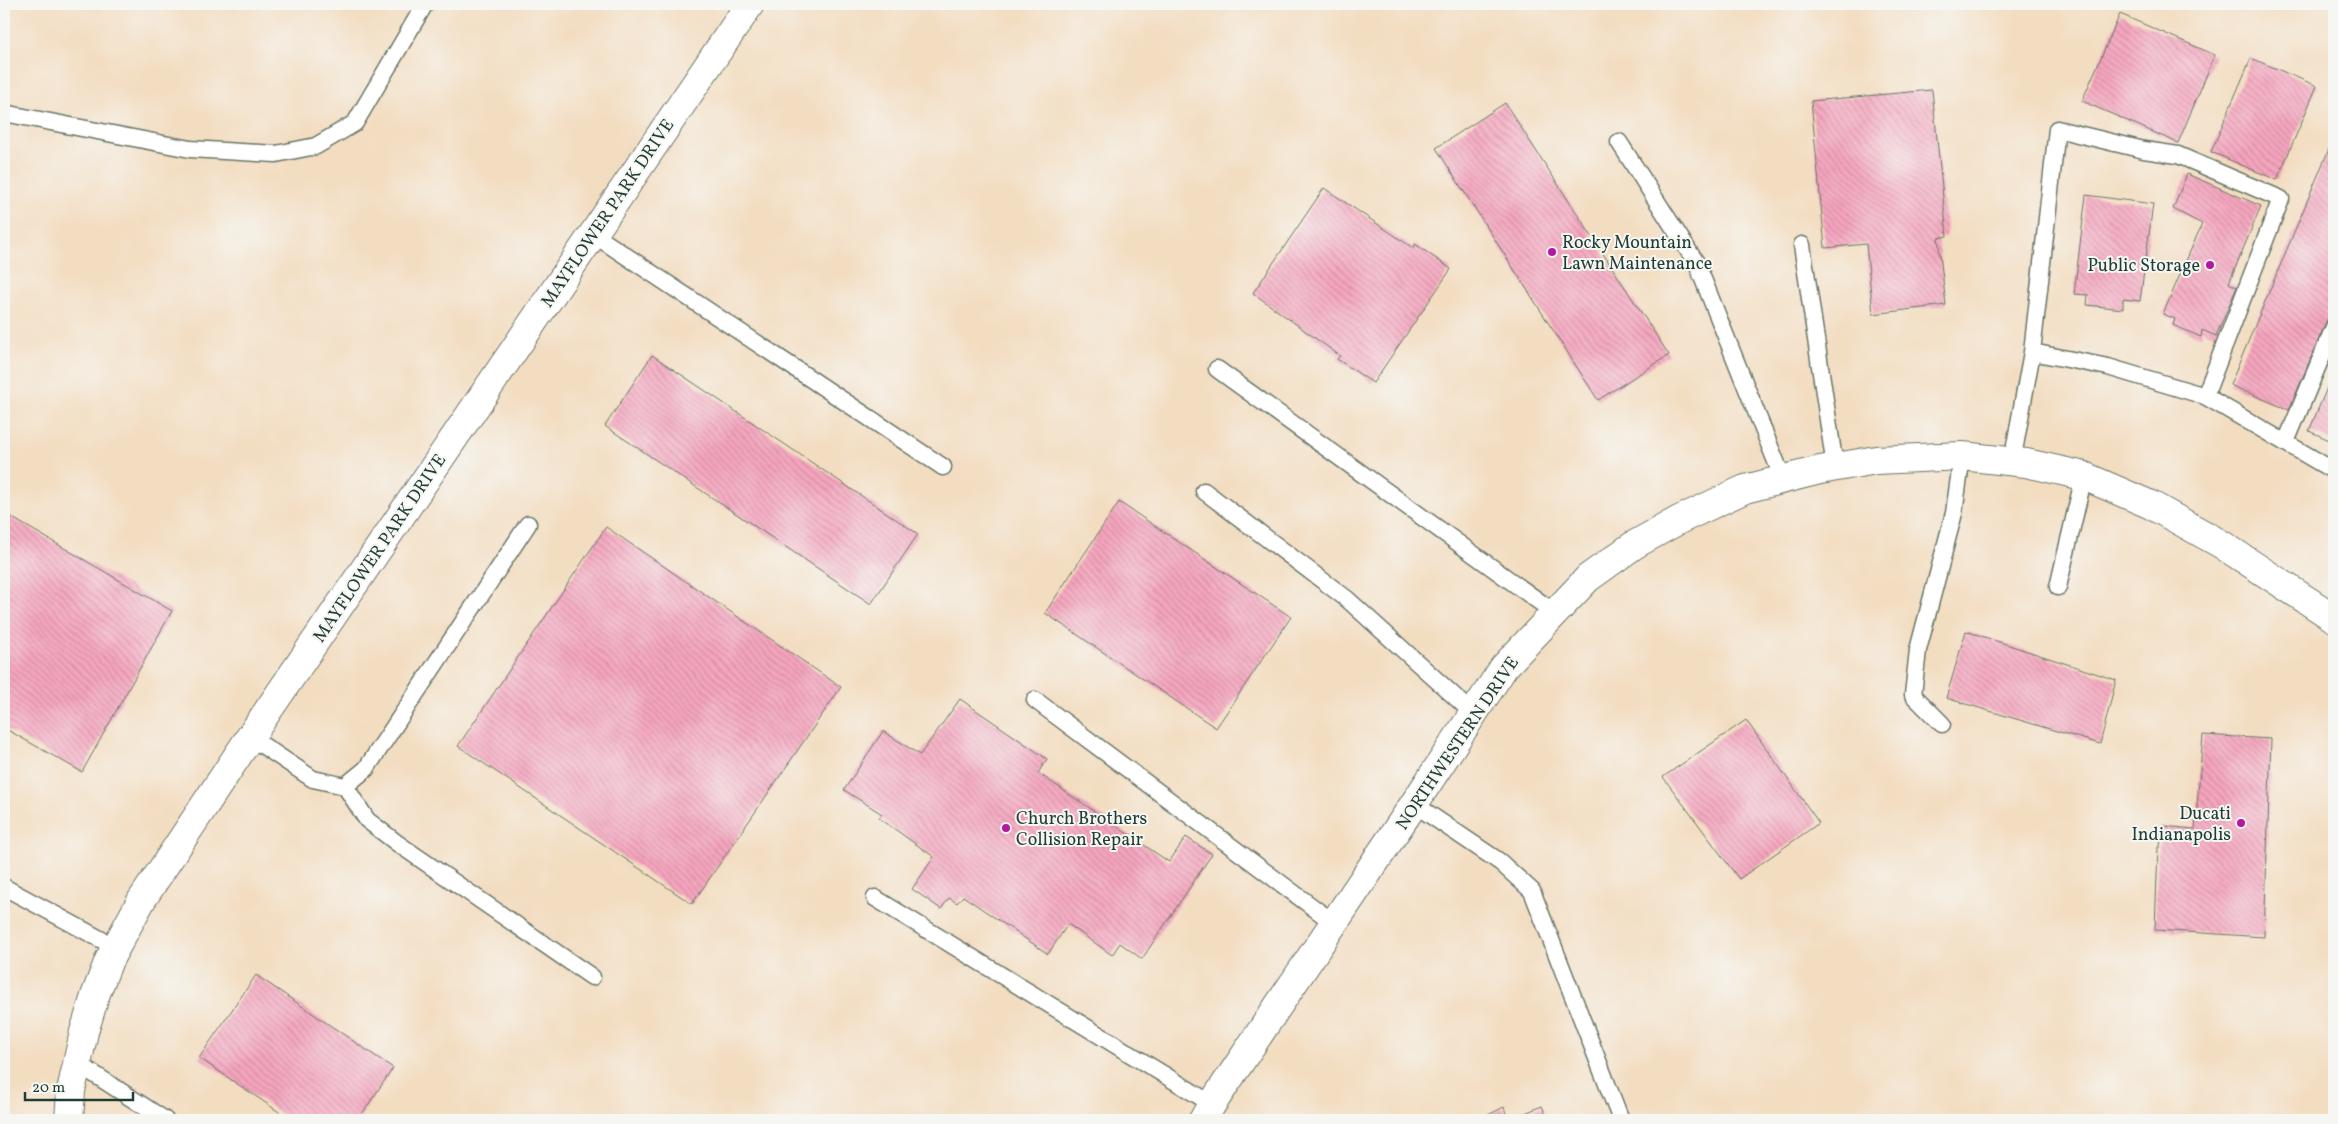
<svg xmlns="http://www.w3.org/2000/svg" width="2338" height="1124" viewBox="0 0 2338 1124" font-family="Vollkorn,serif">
	<defs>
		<pattern id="building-back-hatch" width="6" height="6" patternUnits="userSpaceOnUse" patternTransform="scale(1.25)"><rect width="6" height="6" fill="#f7a6bf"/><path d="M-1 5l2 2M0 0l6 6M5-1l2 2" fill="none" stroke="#c7889c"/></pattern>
	</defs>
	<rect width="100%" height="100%" fill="#f6f6f2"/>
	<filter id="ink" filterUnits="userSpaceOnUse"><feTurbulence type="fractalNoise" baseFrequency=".02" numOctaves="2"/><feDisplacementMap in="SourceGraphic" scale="10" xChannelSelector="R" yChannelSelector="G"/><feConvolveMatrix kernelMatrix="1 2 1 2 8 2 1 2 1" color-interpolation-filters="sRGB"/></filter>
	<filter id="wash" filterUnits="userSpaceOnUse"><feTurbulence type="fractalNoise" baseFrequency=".0096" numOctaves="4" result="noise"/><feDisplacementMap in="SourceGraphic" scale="20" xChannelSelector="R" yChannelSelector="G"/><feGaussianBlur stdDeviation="1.12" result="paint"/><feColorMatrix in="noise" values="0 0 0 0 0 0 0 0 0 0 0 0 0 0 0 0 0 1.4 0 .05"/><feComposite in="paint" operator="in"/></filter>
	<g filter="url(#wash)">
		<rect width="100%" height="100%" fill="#f3ddc1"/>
		<g id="blocks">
			<!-- building -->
			<g fill="url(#building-back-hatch)">
				<polygon points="2120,14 2215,55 2178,143 2082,101"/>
				<polygon points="2251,58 2317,86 2277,180 2211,152"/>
				<polygon points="1932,90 1947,236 1938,238 1946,305 1873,314 1866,244 1825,248 1811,101"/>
				<polygon points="1505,103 1669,355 1598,400 1436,148"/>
				<polygon points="2334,137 2334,303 2289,410 2230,385"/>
				<polygon points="2187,174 2261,206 2229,283 2237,287 2216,336 2202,330 2201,337 2173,325 2175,319 2163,314 2202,224 2173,209"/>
				<polygon points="1324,188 1413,248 1415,244 1451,269 1373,383 1337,359 1340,356 1253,293"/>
				<polygon points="2086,195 2153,204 2140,301 2123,299 2123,309 2087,305 2088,295 2074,294"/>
				<polygon points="652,355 918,534 871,604 605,426"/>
				<polygon points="2334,371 2334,442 2309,431"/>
				<polygon points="1119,502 1291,617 1216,728 1045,613"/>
				<polygon points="4,513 172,611 82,772 4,728"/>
				<polygon points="606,527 841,687 692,904 458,746"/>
				<polygon points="1966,631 2116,680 2100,744 1946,698"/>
				<polygon points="960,699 1047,759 1038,773 1169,862 1186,837 1212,854 1142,959 1120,943 1112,955 1068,924 1048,954 963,896 957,903 949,898 941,909 912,889 934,857 879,818 882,814 844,790 883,731 920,755"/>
				<polygon points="1746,720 1819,823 1739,879 1663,777"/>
				<polygon points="2203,735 2271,739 2264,937 2155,930 2158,847 2160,847 2162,826 2195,829"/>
				<polygon points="256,975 393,1068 358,1120 291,1120 199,1058"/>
				<polygon points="1542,1106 1548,1120 1554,1117 1556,1120 1488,1120 1486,1116 1504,1107 1508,1120"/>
			</g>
		</g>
	</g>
	<g filter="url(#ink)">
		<use href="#blocks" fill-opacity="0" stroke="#697565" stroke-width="1"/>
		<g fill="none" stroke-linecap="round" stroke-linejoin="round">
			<defs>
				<g id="lane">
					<polyline points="4,113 190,149 276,154 316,146 355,123 425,4"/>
					<polyline points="1619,142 1697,264 1783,479"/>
					<polyline points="593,234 943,467"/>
					<polyline points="1802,245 1835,467"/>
					<polyline points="1217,369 1555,613"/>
					<polyline points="2205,396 2334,471"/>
					<polyline points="2286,442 2334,327"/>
					<polyline points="2012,462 2032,352 2057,129 2144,150 2178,155 2281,199 2205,396 2108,367 2032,352"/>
					<polyline points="1204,491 1347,599 1474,714"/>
					<polyline points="2058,587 2084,476"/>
					<polyline points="1035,700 1334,923"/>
					<polyline points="1942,724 1913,695 1918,650 1954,513 1962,456"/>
					<polyline points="250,737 313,779 345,786 366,769 528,524"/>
					<polyline points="345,786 367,820 397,843 592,977"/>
					<polyline points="1414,804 1500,862 1532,891 1621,1120"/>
					<polyline points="4,887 115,947"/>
					<polyline points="875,898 1212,1104"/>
					<polyline points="77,1063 165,1120"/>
				</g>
				<g id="street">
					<polyline points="69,1120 71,1091 84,1032 95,996 109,960 141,901 250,737 750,4"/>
					<polyline points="1203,1120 1212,1104 1414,804 1504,667 1588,578 1634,545 1679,520 1745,489 1820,470 1876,460 1962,456 2026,463 2084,476 2151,505 2221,544 2334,618"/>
				</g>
			</defs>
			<!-- lane casing -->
			<use href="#lane" stroke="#697565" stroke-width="19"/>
			<!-- street casing -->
			<use href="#street" stroke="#697565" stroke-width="30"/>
			<!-- lane -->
			<use href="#lane" stroke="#fff" stroke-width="16"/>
			<!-- street -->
			<use href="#street" stroke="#fff" stroke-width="28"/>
		</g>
	</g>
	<!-- markers -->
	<g fill="#b5179e" stroke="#f6f6f2" stroke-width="2">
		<circle cx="1552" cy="252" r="5"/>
		<circle cx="2210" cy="265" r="5"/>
		<circle cx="2241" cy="823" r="5"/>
		<circle cx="1006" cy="828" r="5"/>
	</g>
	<g text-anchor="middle" stroke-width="4" stroke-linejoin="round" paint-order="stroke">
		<!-- street labels -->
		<g font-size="18" fill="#1f3d34" stroke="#f6f6f2">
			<text transform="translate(607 213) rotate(-56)" y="6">MAYFLOWER PARK DRIVE</text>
			<text transform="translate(379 548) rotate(-56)" y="6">MAYFLOWER PARK DRIVE</text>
			<text transform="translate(1457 743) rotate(-56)" y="6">NORTHWESTERN DRIVE</text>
		</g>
		<!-- poi labels -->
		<g font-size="18" fill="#1f3d34" stroke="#f6f6f2" text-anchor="start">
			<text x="1562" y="248">Rocky Mountain<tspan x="1562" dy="21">Lawn Maintenance</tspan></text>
			<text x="2200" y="271" text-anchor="end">Public Storage</text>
			<text x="2231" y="819" text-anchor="end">Ducati<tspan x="2231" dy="21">Indianapolis</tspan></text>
			<text x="1016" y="824">Church Brothers<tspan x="1016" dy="21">Collision Repair</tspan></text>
		</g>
	</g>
	<!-- margin -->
	<rect width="2338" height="1124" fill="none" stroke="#f6f6f2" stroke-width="20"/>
	<!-- scale -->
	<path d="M25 1092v8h108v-8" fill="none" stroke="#1f3d34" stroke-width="2.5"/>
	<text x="32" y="1092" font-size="15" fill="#1f3d34" stroke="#f6f6f2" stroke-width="4" paint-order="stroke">20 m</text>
</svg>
